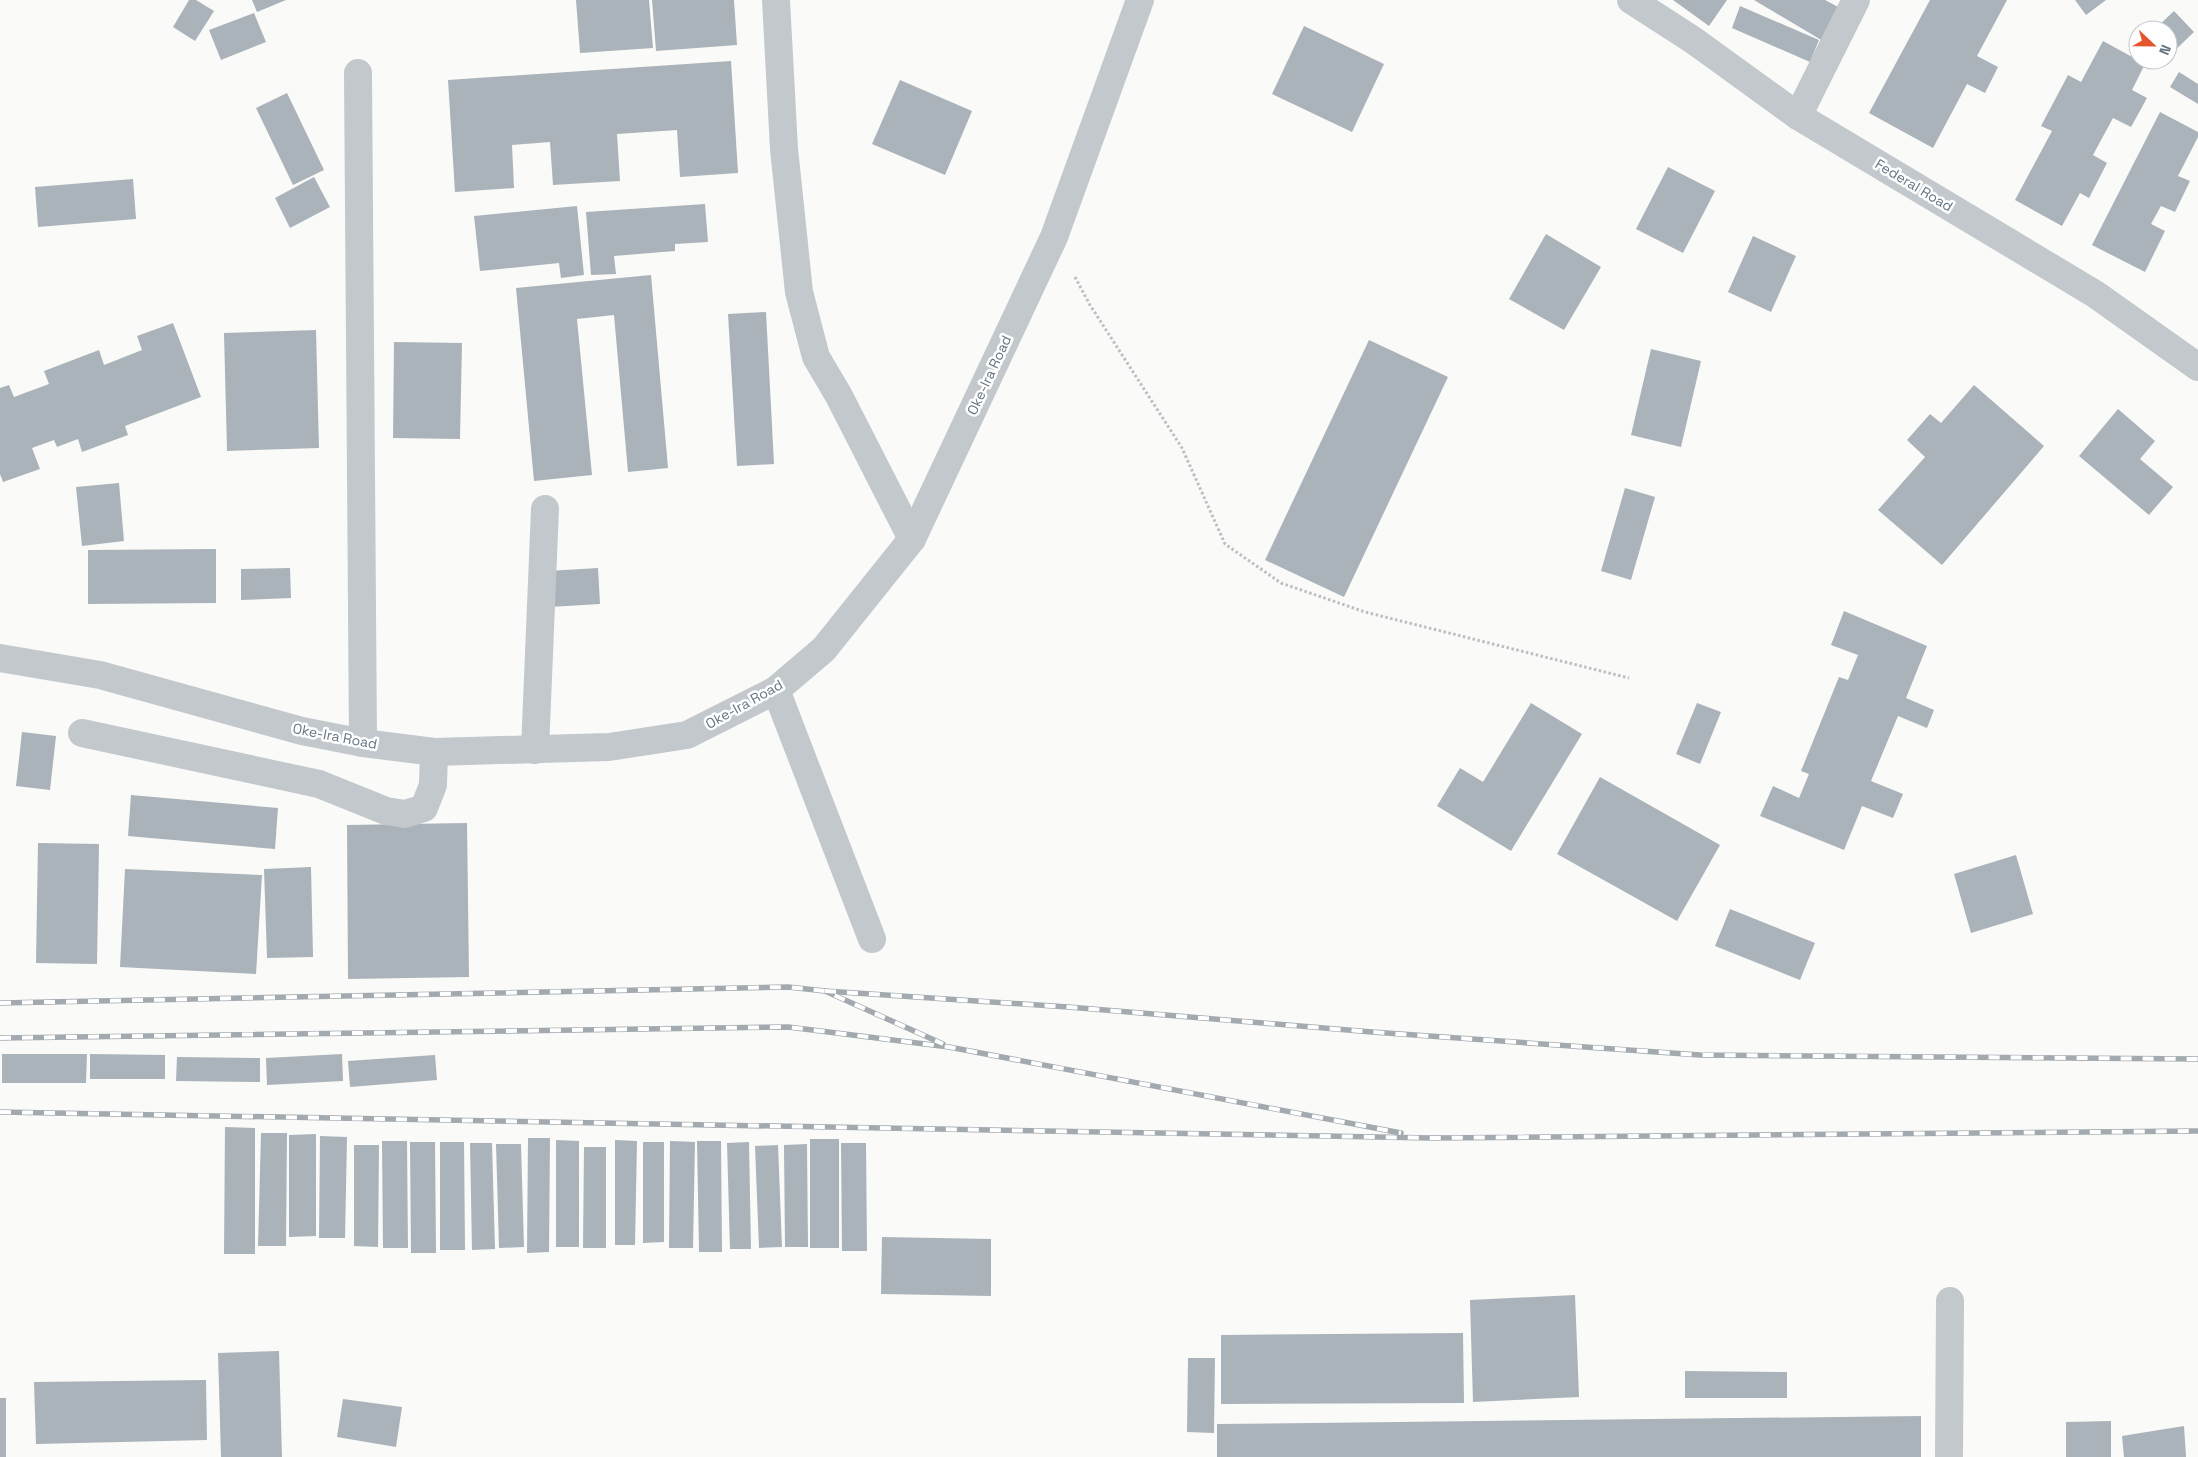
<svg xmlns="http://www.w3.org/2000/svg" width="2198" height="1457" viewBox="0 0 2198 1457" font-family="'Space Grotesk',sans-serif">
	<rect width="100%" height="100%" fill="#fafaf8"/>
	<!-- building -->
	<g fill="#aab3b9">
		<polygon points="189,0 196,0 214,11 195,41 173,27"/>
		<polygon points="252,0 286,0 257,12"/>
		<polygon points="576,0 649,0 653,48 580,53"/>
		<polygon points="652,0 734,0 737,45 656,51"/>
		<polygon points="1673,0 1727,0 1709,26"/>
		<polygon points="1754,0 1825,0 1842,9 1823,41"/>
		<polygon points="1930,0 2007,0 1977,56 1998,67 1985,93 1967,84 1933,148 1869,113"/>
		<polygon points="2075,0 2106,0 2086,15"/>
		<polygon points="1740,6 1819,40 1810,62 1732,28"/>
		<polygon points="2174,11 2194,32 2168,57 2168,30 2154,30"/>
		<polygon points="254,13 266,42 221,60 209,30"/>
		<polygon points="1304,26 1384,64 1352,132 1272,94"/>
		<polygon points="2103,41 2145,64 2132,90 2147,98 2131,127 2113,118 2093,155 2107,163 2089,198 2080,193 2062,226 2015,200 2052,131 2041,126 2068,75 2081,82"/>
		<polygon points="731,61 738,173 680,177 677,130 617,134 620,181 553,185 550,142 512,145 514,188 455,192 448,80"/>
		<polygon points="2179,72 2198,84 2198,104 2170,87"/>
		<polygon points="900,80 972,111 945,175 872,144"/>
		<polygon points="287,93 324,170 293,185 256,108"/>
		<polygon points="2160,112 2198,132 2198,137 2178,176 2190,181 2175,212 2161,206 2151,224 2165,231 2145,272 2092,245"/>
		<polygon points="1668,167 1715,191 1683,253 1636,229"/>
		<polygon points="314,177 330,207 290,228 275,198"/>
		<polygon points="133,179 136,219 38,227 35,187"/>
		<polygon points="705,204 708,242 675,244 675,251 614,256 616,274 591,275 586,212"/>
		<polygon points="577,206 584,275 561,278 559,263 480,271 474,216"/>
		<polygon points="1546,234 1601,267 1564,330 1509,299"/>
		<polygon points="1753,236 1796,256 1771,312 1728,292"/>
		<polygon points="651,275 668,468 628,472 614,315 577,319 592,475 534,481 516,288"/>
		<polygon points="766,312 774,464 737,466 728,314"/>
		<polygon points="173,323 201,397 125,426 128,435 82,452 78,439 57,447 54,440 32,448 40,469 3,482 0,474 0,388 9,385 14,397 49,384 44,371 99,350 104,365 142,350 137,336"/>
		<polygon points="316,330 319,448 227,451 224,333"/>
		<polygon points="1369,340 1448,377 1344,597 1265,560"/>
		<polygon points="394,342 462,343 460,439 393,438"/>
		<polygon points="1651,349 1701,361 1681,447 1631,435"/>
		<polygon points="1974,385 2044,446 1942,565 1878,510 1925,457 1907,440 1930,414 1941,423"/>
		<polygon points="2118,409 2155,441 2140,459 2173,487 2149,515 2079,456"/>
		<polygon points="119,483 124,541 82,546 76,487"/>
		<polygon points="1625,488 1655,497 1631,580 1601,571"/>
		<polygon points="216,549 216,603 88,604 88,550"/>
		<polygon points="290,568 291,598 241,600 241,569"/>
		<polygon points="598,568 600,604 550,607 548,571"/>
		<polygon points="1844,611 1927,646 1906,698 1934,710 1927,728 1898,716 1871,781 1903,794 1893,818 1862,806 1844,850 1760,816 1773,786 1799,798 1809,774 1801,771 1839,677 1848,680 1858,655 1831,645"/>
		<polygon points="1531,703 1582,734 1511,851 1437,806 1460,768 1483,782"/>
		<polygon points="1697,703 1721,712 1700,764 1676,754"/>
		<polygon points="22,732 56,736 50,790 16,786"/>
		<polygon points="1600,777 1720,845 1677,921 1557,854"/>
		<polygon points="131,795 278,808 275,849 128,836"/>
		<polygon points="467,823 469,977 348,979 347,825"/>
		<polygon points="38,843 99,844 97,964 36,963"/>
		<polygon points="2016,855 2033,914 1971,933 1954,874"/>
		<polygon points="311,867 313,957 267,958 264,869"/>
		<polygon points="125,869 262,875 256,974 120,967"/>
		<polygon points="1730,909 1815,943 1800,980 1715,946"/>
		<polygon points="2,1054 87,1054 86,1083 2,1083"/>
		<polygon points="90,1054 165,1055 165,1079 90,1079"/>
		<polygon points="342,1054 343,1081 267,1085 266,1058"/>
		<polygon points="435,1055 437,1080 350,1087 348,1061"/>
		<polygon points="177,1057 260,1058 260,1082 176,1081"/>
		<polygon points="225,1127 255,1128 255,1254 224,1254"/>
		<polygon points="261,1133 287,1133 286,1246 258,1246"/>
		<polygon points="316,1134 316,1236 289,1237 289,1135"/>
		<polygon points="320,1136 347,1137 345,1238 319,1238"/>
		<polygon points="528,1138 550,1138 549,1252 527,1253"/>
		<rect x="810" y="1139" width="29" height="109"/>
		<polygon points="556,1140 579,1141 579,1247 556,1247"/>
		<polygon points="615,1140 637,1141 635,1245 615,1245"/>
		<polygon points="382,1141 407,1141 408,1248 383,1248"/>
		<polygon points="670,1141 695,1142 693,1248 669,1248"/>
		<polygon points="697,1141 721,1141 722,1252 699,1252"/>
		<polygon points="410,1142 435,1142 436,1253 411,1253"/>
		<polygon points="440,1142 464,1142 465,1250 440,1250"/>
		<polygon points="643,1142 664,1142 664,1242 643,1243"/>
		<polygon points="749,1142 751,1249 730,1249 727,1143"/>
		<polygon points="470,1143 492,1143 495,1249 472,1250"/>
		<polygon points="841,1143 866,1143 867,1251 842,1251"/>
		<polygon points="496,1144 521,1144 524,1247 499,1248"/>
		<polygon points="807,1144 808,1247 785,1247 784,1145"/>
		<polygon points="354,1145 379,1145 378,1247 354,1246"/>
		<polygon points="778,1145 782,1247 759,1248 755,1146"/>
		<polygon points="584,1147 606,1147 606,1248 583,1248"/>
		<polygon points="882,1237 991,1239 991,1296 881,1294"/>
		<polygon points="1575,1295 1579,1397 1473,1402 1470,1300"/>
		<polygon points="1463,1333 1464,1403 1221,1404 1221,1335"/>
		<polygon points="279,1351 282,1457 221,1457 218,1353"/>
		<polygon points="1188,1358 1215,1358 1214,1433 1187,1432"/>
		<polygon points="1685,1371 1787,1372 1787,1398 1685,1398"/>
		<polygon points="206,1380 207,1440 36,1444 34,1382"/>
		<rect x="0" y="1398" width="6" height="59"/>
		<polygon points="343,1399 402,1407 396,1447 337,1437"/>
		<polygon points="1921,1416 1921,1457 1217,1457 1217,1424"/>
		<polygon points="2111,1421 2111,1457 2066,1457 2066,1422"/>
		<polygon points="2184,1426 2186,1457 2124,1457 2122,1436"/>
	</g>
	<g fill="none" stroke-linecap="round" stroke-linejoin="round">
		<!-- path -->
		<polyline stroke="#bbbfc2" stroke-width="3" stroke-dasharray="2.5 2.5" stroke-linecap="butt" points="1075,277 1090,305 1182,448 1225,544 1281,583 1365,612 1629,678"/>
		<!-- minor -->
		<g stroke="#c3c8cc" stroke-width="28">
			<polyline points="776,0 784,149 799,292 816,357 839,396 912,539"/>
			<polyline points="1631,0 1693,40 1798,116 2095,294 2198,367"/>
			<polyline points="358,73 363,743"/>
			<polyline points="1798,116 1856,0"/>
			<polyline points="0,658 100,675 302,731 363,743 434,752 609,747 687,735 776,690 824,649 912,539 1054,237 1140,0"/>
			<polyline points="776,690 872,939"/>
			<polyline points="82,733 319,784 386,811 405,814 424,808 433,785 434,752"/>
			<polyline points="535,750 545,509"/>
			<polyline points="1949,1457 1950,1301"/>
		</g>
		<defs>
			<g id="rail">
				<polyline points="825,991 1068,1007 1372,1032 1700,1055 2198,1059"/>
				<polyline points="0,1003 788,987 825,991 943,1044"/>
				<polyline points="0,1038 788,1027 949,1047 1401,1133"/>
				<polyline points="0,1112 1431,1138 2198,1131"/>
			</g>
		</defs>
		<!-- rail casing -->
		<use href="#rail" stroke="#a2aab0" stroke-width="5.5"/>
		<!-- rail -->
		<use href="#rail" stroke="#fff" stroke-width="4" stroke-dasharray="11" stroke-linecap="butt"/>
	</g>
	<g text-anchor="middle" stroke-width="5" stroke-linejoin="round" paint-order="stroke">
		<!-- street labels -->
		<g font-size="14" fill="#657683" stroke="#fff">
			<text transform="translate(1914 185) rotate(31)" y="5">Federal Road</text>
			<text transform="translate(989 375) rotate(-65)" y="5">Oke-Ira Road</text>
			<text transform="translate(744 704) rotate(-29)" y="5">Oke-Ira Road</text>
			<text transform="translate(335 736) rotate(11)" y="5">Oke-Ira Road</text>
		</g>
	</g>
	<!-- north arrow -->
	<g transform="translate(2153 45) rotate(112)"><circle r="24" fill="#ffffff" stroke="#c1c8cd"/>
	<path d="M0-4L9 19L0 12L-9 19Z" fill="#e4572e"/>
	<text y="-8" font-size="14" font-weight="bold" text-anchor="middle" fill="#657683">N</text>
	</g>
</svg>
